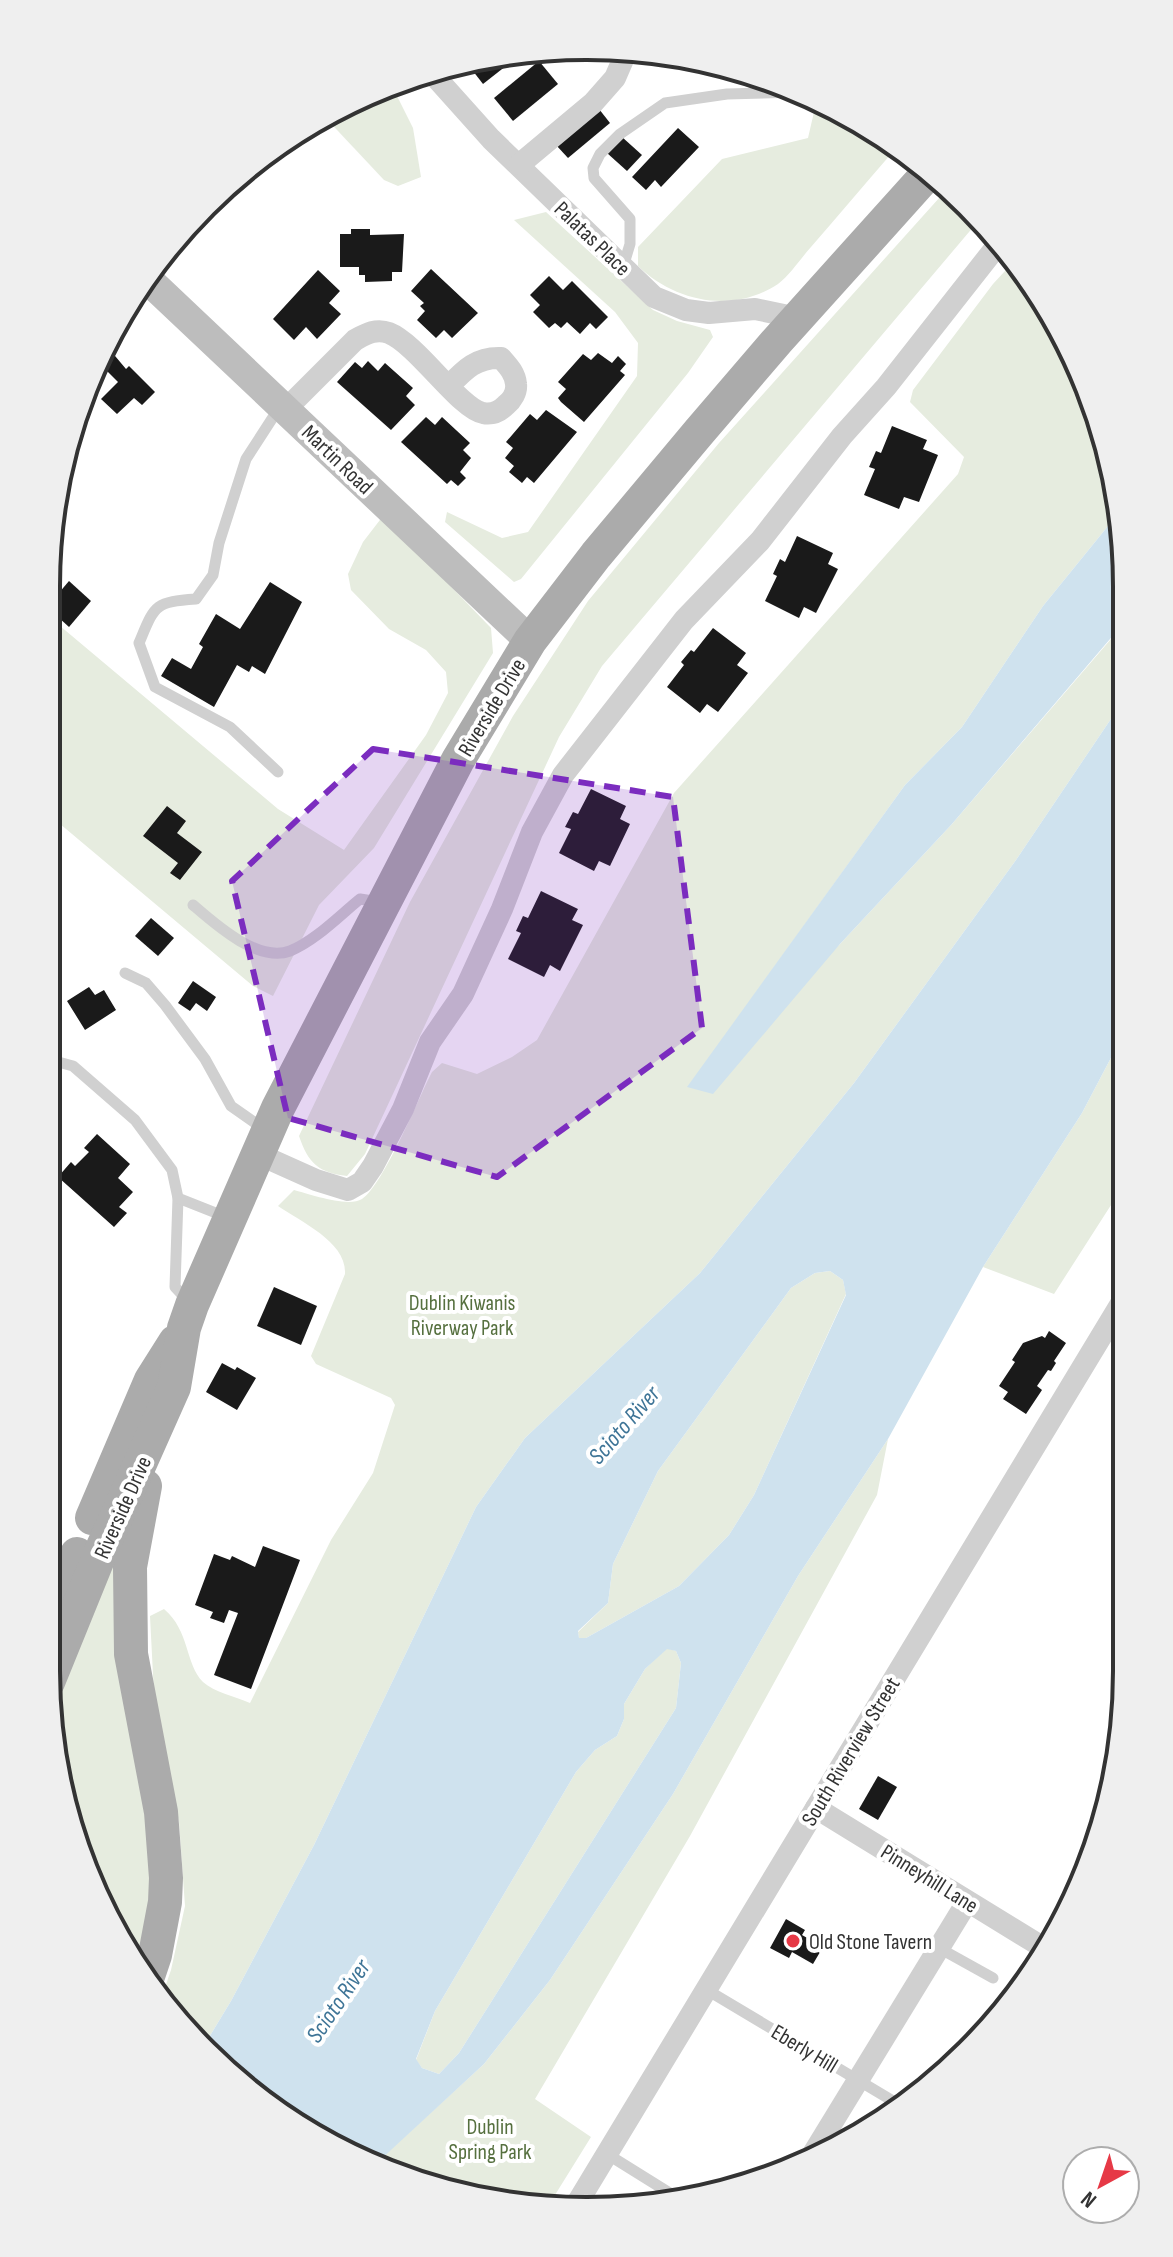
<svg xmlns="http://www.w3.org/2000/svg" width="1173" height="2257" viewBox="0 0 1173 2257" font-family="'Sofia Sans Condensed',sans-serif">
	<rect width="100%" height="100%" fill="#fff"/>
	<!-- green -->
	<g fill="#e6ecdf">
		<polygon points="391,84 413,128 421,177 398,186 384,180 323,115"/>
		<path d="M817,99L876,135L891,154C864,185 838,216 811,247C801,258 790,275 778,284C733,314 675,302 638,266V247L722,159L808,138Z"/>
		<path d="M949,187L980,219L602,666L559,737L365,1154L347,1176C319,1173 308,1163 299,1136L410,902L513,716L588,601L719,443Z"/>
		<polygon points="546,212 653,310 677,321 710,330 713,337 688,373 521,579 514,582 445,522 447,512 502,538 528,532 637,376 638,343 615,312 514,220"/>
		<path d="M1016,259L1086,380L1121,510L1043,606L962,727L905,785L688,1087L840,944L952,824L1117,632L1123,638V701L1016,860L854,1083L700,1273L525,1438L476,1507L314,1845L231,2001L205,2044L160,2002L171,1970L185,1906L179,1822L155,1714L150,1616L164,1609C190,1631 185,1664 203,1682C214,1692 236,1697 250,1703L331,1540L373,1473L395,1405L391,1398L316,1364L311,1356L345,1274C347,1242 301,1222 278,1206L294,1190C310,1194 348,1208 362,1199C383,1186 419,1097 432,1072L442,1063L477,1074L512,1057L537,1040L674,793L958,474L964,457L910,402L913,390L993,284Z"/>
		<polygon points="383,516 491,628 493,653 374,848 319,905 273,996 253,986 47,813 47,615 278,809 344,850 426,735 448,693 446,672 426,650 389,629 351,590 348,574 363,542"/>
		<polygon points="1124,1033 1124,1190 1120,1191 1054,1294 983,1267 1082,1113"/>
		<polygon points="830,1271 843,1280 846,1294 754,1495 729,1535 679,1586 586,1638 579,1639 578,1632 608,1603 613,1564 658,1471 791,1288 815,1273"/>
		<polygon points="888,1439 877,1495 690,1836 535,2099 591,2137 550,2203 447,2193 378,2161 484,2064 550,1980 673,1794 798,1576"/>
		<polygon points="108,1548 125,1553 158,1850 142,1970 75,1845 49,1690"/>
		<polygon points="667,1648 676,1651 681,1663 676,1708 459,2053 439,2074 422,2068 416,2060 435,2011 576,1772 595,1750 617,1736 624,1719 624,1704 645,1669"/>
	</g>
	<!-- water -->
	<g fill="#cfe2ee" fill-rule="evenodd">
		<polygon points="1121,510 1123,638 1116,632 952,824 840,944 713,1094 687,1087 905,785 962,727 1043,606"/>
		<path d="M1123,701L1124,1033L1082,1113L983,1267L888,1439L798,1576L673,1794L550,1980L484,2064L378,2162L287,2120L205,2044L231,2001L314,1845L476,1507L525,1438L700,1273L854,1083L1016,860ZM830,1271L843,1280L846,1295L754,1495L729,1535L679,1586L586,1638H579L578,1631L608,1603L613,1564L658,1471L791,1288L815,1273ZM667,1649L676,1651L681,1663L676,1708L459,2053L439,2074L422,2068L416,2059L435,2011L576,1772L595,1750L617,1736L624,1719V1704L645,1669Z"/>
	</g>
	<!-- building -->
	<g fill="#1a1a1a">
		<polygon points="526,50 483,84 466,62 516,51"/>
		<polygon points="539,61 558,84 513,121 494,98"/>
		<polygon points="599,109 610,123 568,158 556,145"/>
		<polygon points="678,128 699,147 661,187 655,180 646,190 632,177"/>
		<polygon points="622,137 642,155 627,171 607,153"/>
		<polygon points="234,178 239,183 223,199 218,194"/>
		<polygon points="351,229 370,229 370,235 404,234 402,272 392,272 392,281 365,282 365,275 359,275 359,267 340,267 340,234 351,234"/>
		<polygon points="431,269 478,313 452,338 444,330 436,338 417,320 425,311 420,306 424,303 411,291"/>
		<polygon points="318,270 340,291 329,303 341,314 317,339 306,327 294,340 273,319"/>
		<polygon points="549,276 563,290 572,281 608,317 596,329 590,323 580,334 567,322 561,328 555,323 549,328 533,312 540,305 530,295"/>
		<polygon points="105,344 126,369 129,366 155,392 142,405 134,398 117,414 101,399 118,382 97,361"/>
		<polygon points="598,353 612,363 618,356 626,364 620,371 625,375 584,422 561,402 558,398 566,389 558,382 583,354 591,360"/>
		<polygon points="368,361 378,371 385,363 413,388 406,396 415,405 391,430 337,382 355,362 362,368"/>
		<polygon points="546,410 577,432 534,483 527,477 522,483 509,472 514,466 505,458 513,448 506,442 530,414 537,420"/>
		<polygon points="426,417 435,425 442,417 470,443 463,450 471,458 460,472 466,478 458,486 451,480 447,484 401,442"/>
		<polygon points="892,426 927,440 923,449 938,455 919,502 904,497 899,509 864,495 875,469 869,467 876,451 881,453"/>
		<polygon points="797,536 833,553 828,564 838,569 816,613 804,607 799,618 765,601 777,576 773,574 780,559 785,562"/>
		<polygon points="69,581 91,601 69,627 47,607"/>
		<polygon points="270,582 302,602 265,674 252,666 249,672 237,665 214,707 161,676 172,658 191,669 203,647 199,644 216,614 240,629"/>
		<polygon points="713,628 746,653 737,665 748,673 718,712 707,704 700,713 667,687 684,665 681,662 691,650 694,652"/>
		<polygon points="591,789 626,806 620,819 630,824 610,866 599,861 594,871 559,853 571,829 565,827 573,812 578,814"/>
		<polygon points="167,806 186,821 177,833 202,852 180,880 170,873 178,863 143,836"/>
		<polygon points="541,891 578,909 572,920 583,925 560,971 550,965 544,977 508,959 521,933 516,931 523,916 528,918"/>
		<polygon points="151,918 174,938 158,956 135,936"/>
		<polygon points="193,981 216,997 207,1011 196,1003 190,1011 178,1003"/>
		<polygon points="89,987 95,995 104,990 116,1010 85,1030 67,1001"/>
		<polygon points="97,1134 130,1164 118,1178 133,1192 119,1207 127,1213 114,1227 58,1177 71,1162 75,1166 89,1152 84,1148"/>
		<polygon points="274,1287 317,1306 301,1345 257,1326"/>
		<polygon points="1049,1331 1066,1343 1054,1361 1056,1363 1051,1371 1048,1370 1037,1386 1042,1390 1026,1414 1003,1399 1008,1392 999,1386 1015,1362 1012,1360 1023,1343 1042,1336 1045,1338"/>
		<polygon points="222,1363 235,1370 237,1367 256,1378 237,1410 206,1392"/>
		<polygon points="263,1546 300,1560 251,1689 214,1675 238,1613 229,1610 224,1623 210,1618 213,1612 195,1605 214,1554 230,1560 232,1556 255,1567"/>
		<polygon points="878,1776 897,1787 878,1820 859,1809"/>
		<polygon points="786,1919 805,1930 802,1935 823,1947 813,1964 792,1952 789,1958 770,1948"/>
	</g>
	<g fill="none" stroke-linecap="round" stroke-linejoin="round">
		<!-- lane -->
		<g stroke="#d0d0d0" stroke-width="11">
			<polyline points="623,267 630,244 630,219 594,178 593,168 600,154 620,134 665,103 727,94 801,92"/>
			<path d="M278,772L230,727L155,687L139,643C155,605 154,602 196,599L213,575L219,543L246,459L279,408"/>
			<path d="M193,905C215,924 258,963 290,951C315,941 339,916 360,899L379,902"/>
			<polyline points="125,973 146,983 165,1005 205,1059 231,1106 264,1129"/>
			<polyline points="47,1059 73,1066 135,1120 172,1170 178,1198 175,1287 189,1302"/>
			<polyline points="178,1198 226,1217"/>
			<polyline points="939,1948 993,1978"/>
			<polyline points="707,1990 903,2107"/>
			<polyline points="607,2154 676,2197"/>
		</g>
		<!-- street -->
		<g stroke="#d0d0d0" stroke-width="22">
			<polyline points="430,71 491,139 654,297 686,310 709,313 755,309 798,318"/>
			<polyline points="520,164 593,103 615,78 628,48"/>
			<path d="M286,409L355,340C366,334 376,328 389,333C417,344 460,409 483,413C492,415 500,411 506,405C512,400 517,392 516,384C515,373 508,366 501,358C477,357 465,369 449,386"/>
			<polyline points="258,1154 316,1180 348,1190 362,1182 373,1166 403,1109 430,1042 463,994 502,909 532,832 563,775 684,620 760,541 842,436 886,387 1000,242"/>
			<polyline points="816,1808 1044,1948"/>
			<polyline points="808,2162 967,1902"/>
			<polyline points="576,2205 1125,1297"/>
		</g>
		<!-- secondary -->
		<polyline stroke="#bdbdbd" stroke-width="30" points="145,277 530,641"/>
		<!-- primary -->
		<g stroke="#ababab" stroke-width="34">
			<polyline points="145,1486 130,1567 131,1654 161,1812 166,1878 165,1902 155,1955 147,1979"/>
			<polyline points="92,1518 151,1380 175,1342"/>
			<polyline points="46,1608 77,1554"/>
			<polyline points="48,1682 102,1549 174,1387 184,1328 192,1305 278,1108 458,760 530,641 596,555 699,432 777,341 930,171"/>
		</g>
	</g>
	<!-- marked area -->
	<path fill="#7b2cbf" fill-opacity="0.2" stroke="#7b2cbf" stroke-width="6" stroke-dasharray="16 10" stroke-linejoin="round" d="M373,749L673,797L702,1028L497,1177L288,1118L232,881Z"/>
	<!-- markers -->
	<circle fill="#e63946" stroke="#fff" stroke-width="3" cx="793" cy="1941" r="8"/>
	<g text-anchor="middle" stroke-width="8" stroke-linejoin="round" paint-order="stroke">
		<!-- street labels -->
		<g font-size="22" fill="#333" stroke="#fff">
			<text transform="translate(593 238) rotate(44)" y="8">Palatas Place</text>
			<text transform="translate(338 459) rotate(44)" y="8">Martin Road</text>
			<text transform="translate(491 707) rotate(-59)" y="8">Riverside Drive</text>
			<text transform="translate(122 1507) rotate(-66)" y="8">Riverside Drive</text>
			<text transform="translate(850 1751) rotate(-59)" y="8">South Riverview Street</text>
			<text transform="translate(930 1878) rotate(32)" y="8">Pinneyhill Lane</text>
			<text transform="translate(805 2048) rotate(31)" y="8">Eberly Hill</text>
		</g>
		<!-- park labels -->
		<g font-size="22" fill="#56703f" stroke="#fff">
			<text x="462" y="1310">Dublin Kiwanis<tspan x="462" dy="25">Riverway Park</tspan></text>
			<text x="490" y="2134">Dublin<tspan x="490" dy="25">Spring Park</tspan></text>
		</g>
		<!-- poi labels -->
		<g font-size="22" fill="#333" stroke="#fff" text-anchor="start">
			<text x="809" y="1949">Old Stone Tavern</text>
		</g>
		<!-- water labels -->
		<g font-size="24" font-style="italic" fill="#3f7597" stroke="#fff">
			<text transform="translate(624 1425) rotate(-49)" y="8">Scioto River</text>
			<text transform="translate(338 2001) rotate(-56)" y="8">Scioto River</text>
		</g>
	</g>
	<!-- crop -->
	<path d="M0 0H1173V2257H0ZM586 60H587A526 526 0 0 1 1113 586V1671A526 526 0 0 1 587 2197H586A526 526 0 0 1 60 1671V586A526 526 0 0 1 586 60Z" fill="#efefef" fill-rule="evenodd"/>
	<path fill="none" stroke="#333" stroke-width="4" d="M586 60H587A526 526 0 0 1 1113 586V1671A526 526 0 0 1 587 2197H586A526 526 0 0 1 60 1671V586A526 526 0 0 1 586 60Z"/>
	<!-- north arrow -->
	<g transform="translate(1101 2185) rotate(220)"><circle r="38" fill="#ffffff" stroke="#adadad" stroke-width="2"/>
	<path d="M0-6L14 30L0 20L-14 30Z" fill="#e63946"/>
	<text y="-12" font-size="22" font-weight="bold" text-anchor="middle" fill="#333333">N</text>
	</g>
</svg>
